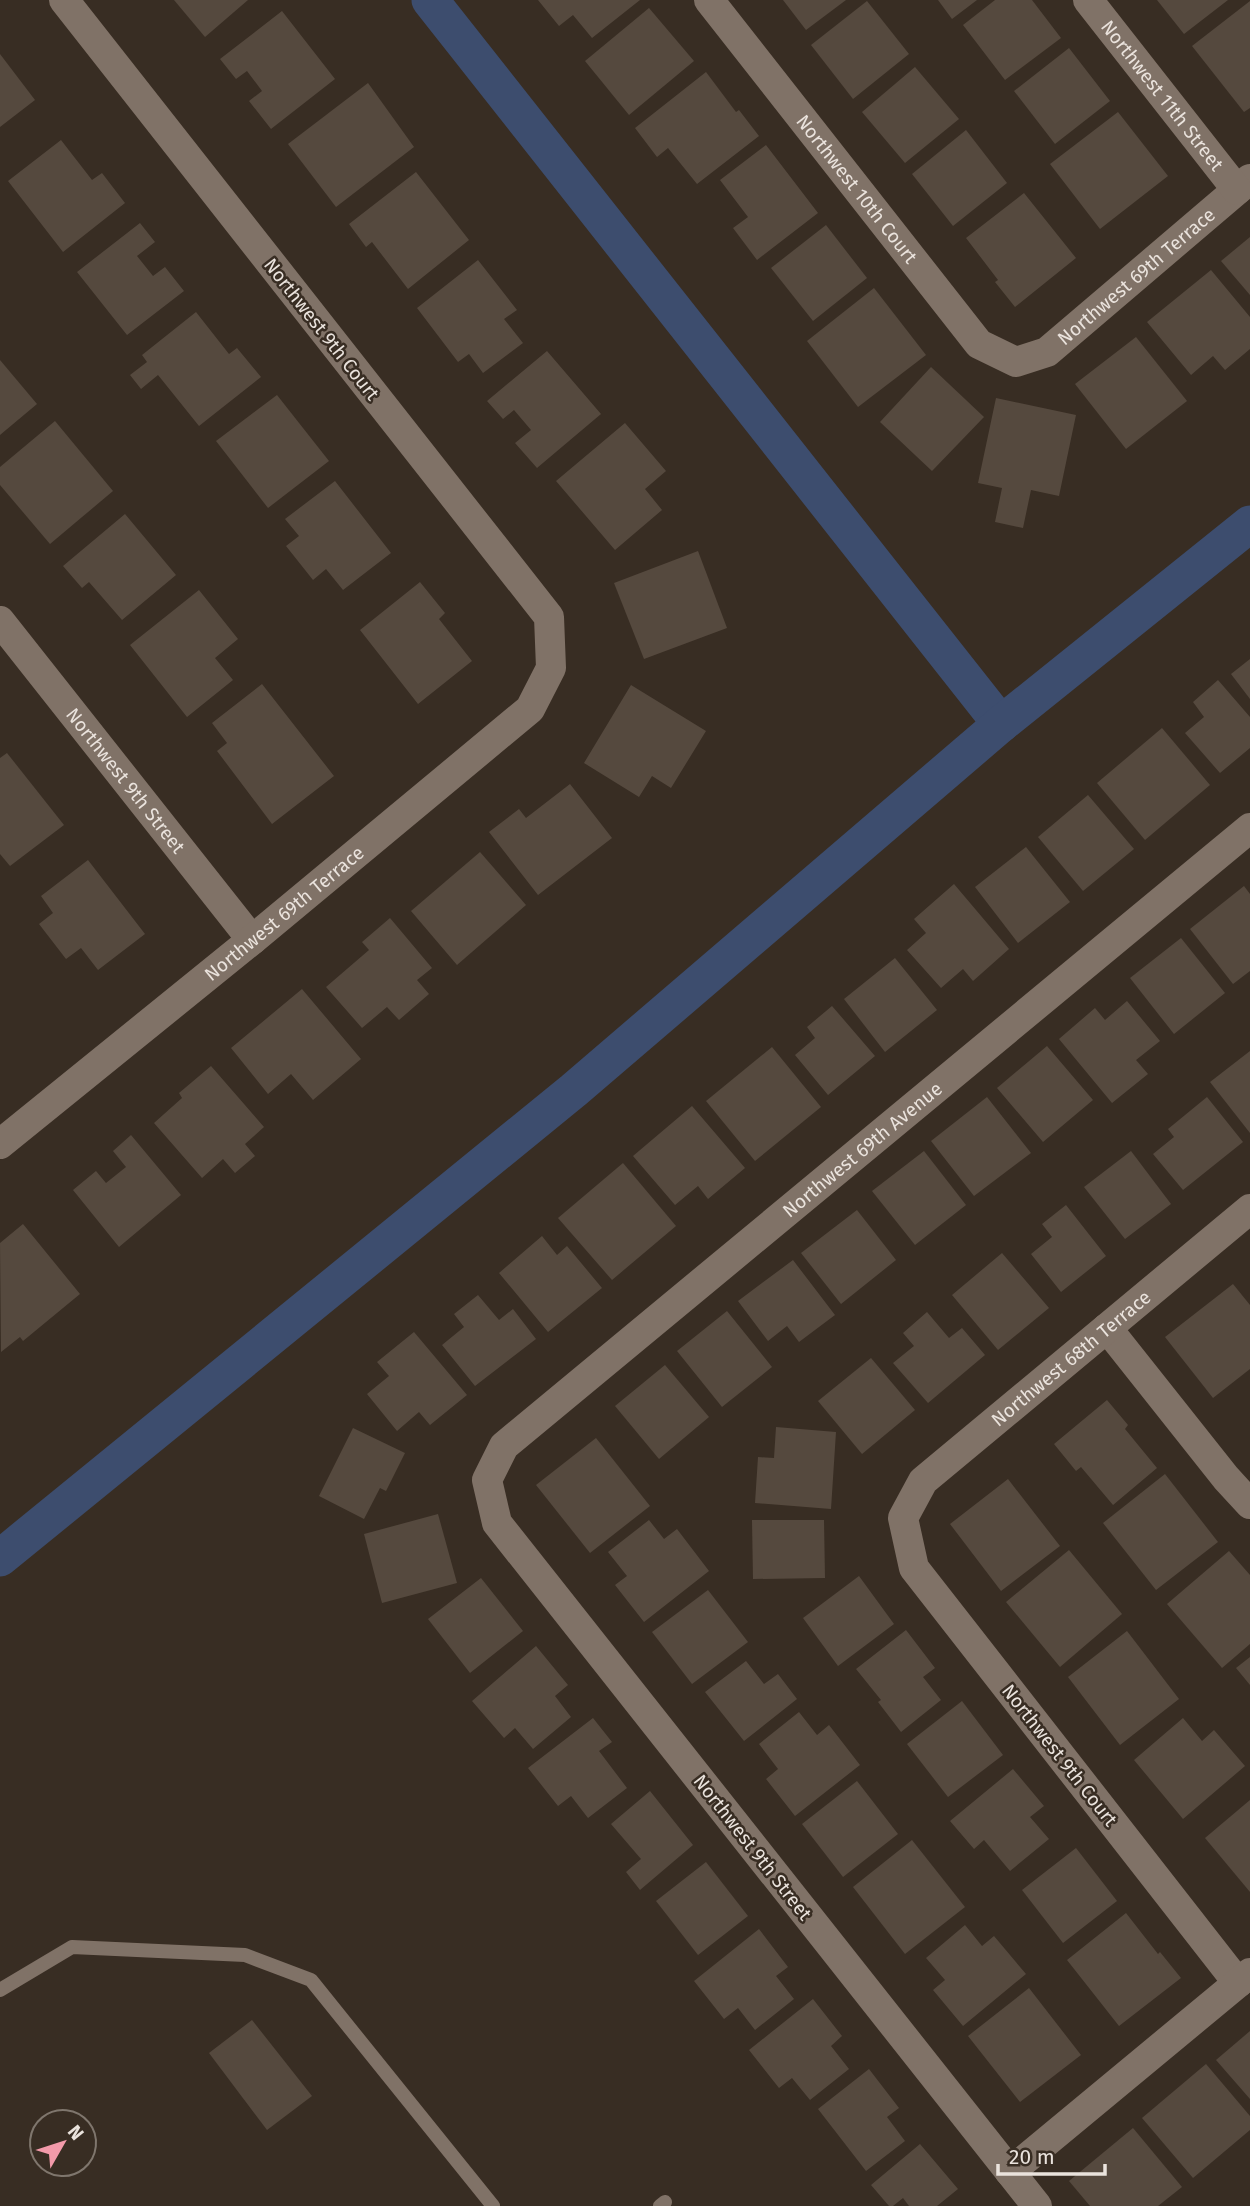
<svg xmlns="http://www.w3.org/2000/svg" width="1250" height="2206" viewBox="0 0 1250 2206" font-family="'Fira Sans',sans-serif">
	<rect width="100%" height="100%" fill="#382d23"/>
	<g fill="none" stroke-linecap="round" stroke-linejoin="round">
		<!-- canal -->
		<g stroke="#3d4d6e" stroke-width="37">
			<polyline points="430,0 1001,724"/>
			<polyline points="0,1558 574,1090 1001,724 1250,524"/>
		</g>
	</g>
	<!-- building -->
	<g fill="#55493e">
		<polygon points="174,0 248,0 205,37"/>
		<polygon points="538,0 640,0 592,38 573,15 559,26"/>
		<polygon points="783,0 846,0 806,30"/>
		<polygon points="938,0 977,0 952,19"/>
		<polygon points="995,0 1032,0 1061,38 1005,80 963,25"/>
		<polygon points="1157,0 1228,0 1184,34"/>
		<polygon points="867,1 909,54 853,99 811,45"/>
		<polygon points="1250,1 1250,108 1244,112 1192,46"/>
		<polygon points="649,8 694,61 629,115 585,61"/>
		<polygon points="282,11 335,79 271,129 249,101 262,91 247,71 236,79 220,59"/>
		<polygon points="1069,48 1110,101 1055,144 1014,91"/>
		<polygon points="0,54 35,100 0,127"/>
		<polygon points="915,67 959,119 905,163 862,112"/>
		<polygon points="706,72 736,112 739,110 759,136 697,184 668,148 657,157 635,128"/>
		<polygon points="368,83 414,147 336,207 288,144"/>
		<polygon points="1118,112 1168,176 1100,229 1050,164"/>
		<polygon points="966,130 1007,183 953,226 912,174"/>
		<polygon points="61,140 92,180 102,173 125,203 63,252 8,181"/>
		<polygon points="766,145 818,213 757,260 733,228 748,217 720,180"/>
		<polygon points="416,172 469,240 408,289 372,242 366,247 349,224"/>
		<polygon points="1024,193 1076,258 1015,307 995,282 998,280 966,238"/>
		<polygon points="140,223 155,242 137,256 153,276 165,267 184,291 127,335 77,272"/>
		<polygon points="826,225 867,278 813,321 771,268"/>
		<polygon points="1250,237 1250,295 1221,261"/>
		<polygon points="478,260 517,310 504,319 523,343 483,373 469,354 458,362 417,308"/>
		<polygon points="1211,270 1250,317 1250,349 1225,370 1213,356 1191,375 1147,322"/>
		<polygon points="874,288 926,355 858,407 807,341"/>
		<polygon points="196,312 229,354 237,348 261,377 199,426 158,375 141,389 130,375 147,362 142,355"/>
		<polygon points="1136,337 1187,401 1126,449 1075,384"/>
		<polygon points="547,351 601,414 537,468 515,443 531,430 514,410 503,419 487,401"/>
		<polygon points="0,360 37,404 0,435"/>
		<polygon points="931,367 984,417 932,471 880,422"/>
		<polygon points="277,395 329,461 268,508 216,441"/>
		<polygon points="996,398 1076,415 1059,496 1031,490 1023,528 995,522 1002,488 978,483"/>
		<polygon points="55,421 113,491 50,544 0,485 0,467"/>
		<polygon points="625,423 666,471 645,489 662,510 615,550 556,481"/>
		<polygon points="335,481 391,553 343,590 326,569 313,580 286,546 299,536 285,519"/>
		<polygon points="125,514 176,575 122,620 89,582 82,588 63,566"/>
		<polygon points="698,551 727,628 644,659 614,583"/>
		<polygon points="420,582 445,613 439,619 472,661 418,704 360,630"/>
		<polygon points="199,590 238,639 215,658 233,680 187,717 130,645"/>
		<polygon points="1250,659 1250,699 1231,674"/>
		<polygon points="1218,680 1250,717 1250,748 1220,773 1185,733 1204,717 1193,702"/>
		<polygon points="262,684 334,776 272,824 217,751 227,743 212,723"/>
		<polygon points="631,685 706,731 671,788 652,776 639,797 584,763"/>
		<polygon points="1162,728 1210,785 1145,840 1097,783"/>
		<polygon points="7,753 64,825 10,866 0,854 0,758"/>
		<polygon points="570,784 612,838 538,895 489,832 519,809 526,818"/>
		<polygon points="1088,795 1134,849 1083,891 1038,837"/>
		<polygon points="1026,847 1070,902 1018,943 975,887"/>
		<polygon points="480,852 526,905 457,965 411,911"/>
		<polygon points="88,860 145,934 98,970 81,948 66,959 39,924 53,913 41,896"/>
		<polygon points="954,884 1009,949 973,981 963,969 941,988 907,950 926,933 914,919"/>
		<polygon points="1244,886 1250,894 1250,971 1233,984 1190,929"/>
		<polygon points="390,918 432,968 417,980 429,994 399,1020 387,1007 362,1028 326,987 369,950 362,942"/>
		<polygon points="1181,938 1225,993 1174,1034 1130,978"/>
		<polygon points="895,958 937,1010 885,1052 844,999"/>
		<polygon points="302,989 361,1059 313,1100 291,1074 268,1094 231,1048"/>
		<polygon points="1127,1001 1160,1041 1136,1060 1148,1074 1112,1103 1059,1039 1095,1008 1105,1020"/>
		<polygon points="832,1006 875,1056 828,1095 795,1055 815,1038 807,1027"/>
		<polygon points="1047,1046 1093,1100 1043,1142 997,1088"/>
		<polygon points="772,1047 821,1107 755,1161 706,1101"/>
		<polygon points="1250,1051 1250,1133 1210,1082"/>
		<polygon points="211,1066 264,1127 245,1144 255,1156 235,1173 223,1159 202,1178 154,1123 182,1098 179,1093"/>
		<polygon points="987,1097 1031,1153 974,1196 931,1141"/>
		<polygon points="1207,1097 1243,1142 1183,1190 1153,1154 1174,1137 1168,1129"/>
		<polygon points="692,1106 745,1168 708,1199 698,1186 675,1205 633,1156"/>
		<polygon points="131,1135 181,1195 119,1247 73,1190 96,1171 106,1183 126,1167 113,1151"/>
		<polygon points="924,1151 966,1205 915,1245 872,1191"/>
		<polygon points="1131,1151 1171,1204 1125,1239 1084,1187"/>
		<polygon points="623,1163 676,1226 612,1280 558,1218"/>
		<polygon points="1066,1205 1106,1256 1061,1292 1031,1254 1052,1237 1042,1224"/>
		<polygon points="857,1210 896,1260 841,1304 801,1253"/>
		<polygon points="23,1224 80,1294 23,1341 20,1337 1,1352 0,1243"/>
		<polygon points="542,1236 557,1255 567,1246 602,1288 548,1332 499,1273"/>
		<polygon points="1002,1253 1049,1308 998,1350 952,1295"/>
		<polygon points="793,1260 835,1315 799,1342 787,1326 768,1341 738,1301"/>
		<polygon points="1233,1284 1250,1305 1250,1369 1213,1398 1165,1337"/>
		<polygon points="478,1295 499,1320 513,1309 536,1339 475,1386 442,1345 464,1327 454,1314"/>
		<polygon points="727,1311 772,1367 722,1407 677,1351"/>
		<polygon points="927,1312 949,1338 962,1328 985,1355 928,1403 893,1363 914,1346 903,1333"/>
		<polygon points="414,1332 467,1395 430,1425 419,1412 397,1431 367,1394 389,1376 377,1362"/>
		<polygon points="871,1358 915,1410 862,1454 818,1401"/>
		<polygon points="665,1365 709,1417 659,1459 615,1406"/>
		<polygon points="1107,1400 1128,1425 1125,1429 1157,1468 1113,1505 1081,1467 1076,1471 1054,1444"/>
		<polygon points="776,1427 836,1432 831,1509 755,1503 758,1457 774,1458"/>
		<polygon points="353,1428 405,1453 386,1491 380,1488 364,1519 319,1496"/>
		<polygon points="596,1438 650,1506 590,1553 536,1485"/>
		<polygon points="1165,1474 1218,1542 1156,1590 1103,1523"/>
		<polygon points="1008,1479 1060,1546 1001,1591 950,1524"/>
		<polygon points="438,1514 457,1583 382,1603 364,1534"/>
		<polygon points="649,1520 664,1539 677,1529 709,1571 644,1622 615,1585 627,1576 608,1552"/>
		<polygon points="752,1520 824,1520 825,1578 753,1579"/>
		<polygon points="1069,1550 1122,1614 1060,1667 1006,1602"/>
		<polygon points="1229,1551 1250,1575 1250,1644 1222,1668 1167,1604"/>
		<polygon points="859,1576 894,1624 838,1666 803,1618"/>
		<polygon points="481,1578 523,1631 470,1673 428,1619"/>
		<polygon points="708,1590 748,1642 692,1684 652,1632"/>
		<polygon points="906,1630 935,1668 923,1677 941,1700 901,1732 878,1702 881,1700 856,1669"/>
		<polygon points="1127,1631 1179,1699 1120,1745 1068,1677"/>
		<polygon points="536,1646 568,1685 555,1696 571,1717 533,1749 515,1728 504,1738 472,1701"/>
		<polygon points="1250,1657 1250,1685 1236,1668"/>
		<polygon points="746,1661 764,1684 778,1674 797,1699 744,1741 705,1692"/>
		<polygon points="962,1701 1003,1755 948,1797 907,1744"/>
		<polygon points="799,1712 817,1735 829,1725 860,1765 795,1816 766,1779 778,1769 759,1744"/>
		<polygon points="593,1718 612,1742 599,1751 627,1788 588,1818 571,1796 558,1806 528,1768"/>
		<polygon points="1183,1718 1202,1741 1214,1730 1245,1766 1183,1819 1134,1760"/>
		<polygon points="1013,1769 1044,1806 1030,1817 1049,1839 1010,1871 984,1840 974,1849 950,1821"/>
		<polygon points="857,1781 898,1834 843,1877 802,1824"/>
		<polygon points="650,1791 693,1845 640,1890 626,1872 641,1859 611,1824"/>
		<polygon points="1250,1800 1250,1892 1205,1838"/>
		<polygon points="912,1840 965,1907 905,1954 853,1887"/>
		<polygon points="1076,1848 1117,1901 1063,1943 1022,1890"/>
		<polygon points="706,1862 748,1916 698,1955 656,1901"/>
		<polygon points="1126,1913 1158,1954 1160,1952 1181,1978 1119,2026 1067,1960"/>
		<polygon points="965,1925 982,1946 994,1936 1026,1974 963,2026 933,1990 945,1980 926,1958"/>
		<polygon points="759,1929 788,1967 776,1976 794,1999 755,2030 738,2008 724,2019 694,1981"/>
		<polygon points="1029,1988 1081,2055 1020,2102 968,2036"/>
		<polygon points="813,1999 842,2036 831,2046 849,2069 810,2100 792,2078 779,2088 749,2050"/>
		<polygon points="252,2020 312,2096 267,2130 209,2053"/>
		<polygon points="1250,2031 1250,2099 1216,2060"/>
		<polygon points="1206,2064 1250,2116 1250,2130 1193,2178 1142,2118"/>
		<polygon points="869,2069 899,2108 887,2117 905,2141 866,2171 818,2109"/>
		<polygon points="1133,2128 1182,2187 1158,2206 1090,2206 1069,2181"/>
		<polygon points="920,2144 958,2189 937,2206 909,2206 903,2198 893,2206 889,2206 871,2185"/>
	</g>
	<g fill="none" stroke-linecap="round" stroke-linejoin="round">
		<!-- lane -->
		<g stroke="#807267" stroke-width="14">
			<polyline points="0,1990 72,1947 245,1955 311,1980 493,2206"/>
			<polyline points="660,2206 665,2202"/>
		</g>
		<!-- street -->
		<g stroke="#807267" stroke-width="30">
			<path id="s1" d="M709,0L979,344L1016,362L1047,352L1250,179"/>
			<path id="s2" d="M1088,0L1237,190"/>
			<path id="s3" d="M0,621L252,940"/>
			<path id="s4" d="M0,1144L252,940L530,709L551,668L549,617L64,0"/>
			<polyline points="1107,1328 1226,1478 1250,1504"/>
			<path id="s5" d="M1238,1983L914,1568L903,1518L923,1481L1250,1209"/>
			<polyline points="1010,2172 1250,1973"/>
			<path id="s6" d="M1037,2206L497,1523L487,1480L504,1446L1250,828"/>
		</g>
	</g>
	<g text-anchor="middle" stroke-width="5" stroke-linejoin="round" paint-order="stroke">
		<!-- street labels -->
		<g font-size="19" fill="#eae3dd" stroke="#382d23">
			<text dy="7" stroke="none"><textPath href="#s2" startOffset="121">Northwest 11th Street</textPath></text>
			<text dy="7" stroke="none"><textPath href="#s1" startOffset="240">Northwest 10th Court</textPath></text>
			<text dy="7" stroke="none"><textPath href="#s1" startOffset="628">Northwest 69th Terrace</textPath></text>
			<text transform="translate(322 329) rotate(52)" y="7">Northwest 9th Court</text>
			<text dy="7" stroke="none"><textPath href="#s3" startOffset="203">Northwest 9th Street</textPath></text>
			<text dy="7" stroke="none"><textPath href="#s4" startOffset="366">Northwest 69th Terrace</textPath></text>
			<text dy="7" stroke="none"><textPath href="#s6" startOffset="1418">Northwest 69th Avenue</textPath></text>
			<text dy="7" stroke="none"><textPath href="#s5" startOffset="812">Northwest 68th Terrace</textPath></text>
			<text transform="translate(1060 1755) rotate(52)" y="7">Northwest 9th Court</text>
			<text transform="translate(753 1847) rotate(52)" y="7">Northwest 9th Street</text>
		</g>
	</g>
	<!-- north arrow -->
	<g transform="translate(63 2143) rotate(51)"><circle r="33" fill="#382d23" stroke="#7f766d" stroke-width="2"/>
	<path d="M0-5L12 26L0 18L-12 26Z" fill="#f39aaa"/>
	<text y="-10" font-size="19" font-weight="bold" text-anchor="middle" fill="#eae3dd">N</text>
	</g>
	<!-- scale -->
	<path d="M998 2164v10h107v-10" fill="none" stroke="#eae3dd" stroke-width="3.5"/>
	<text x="1009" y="2164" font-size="21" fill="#eae3dd" stroke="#382d23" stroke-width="5" paint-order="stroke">20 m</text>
</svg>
